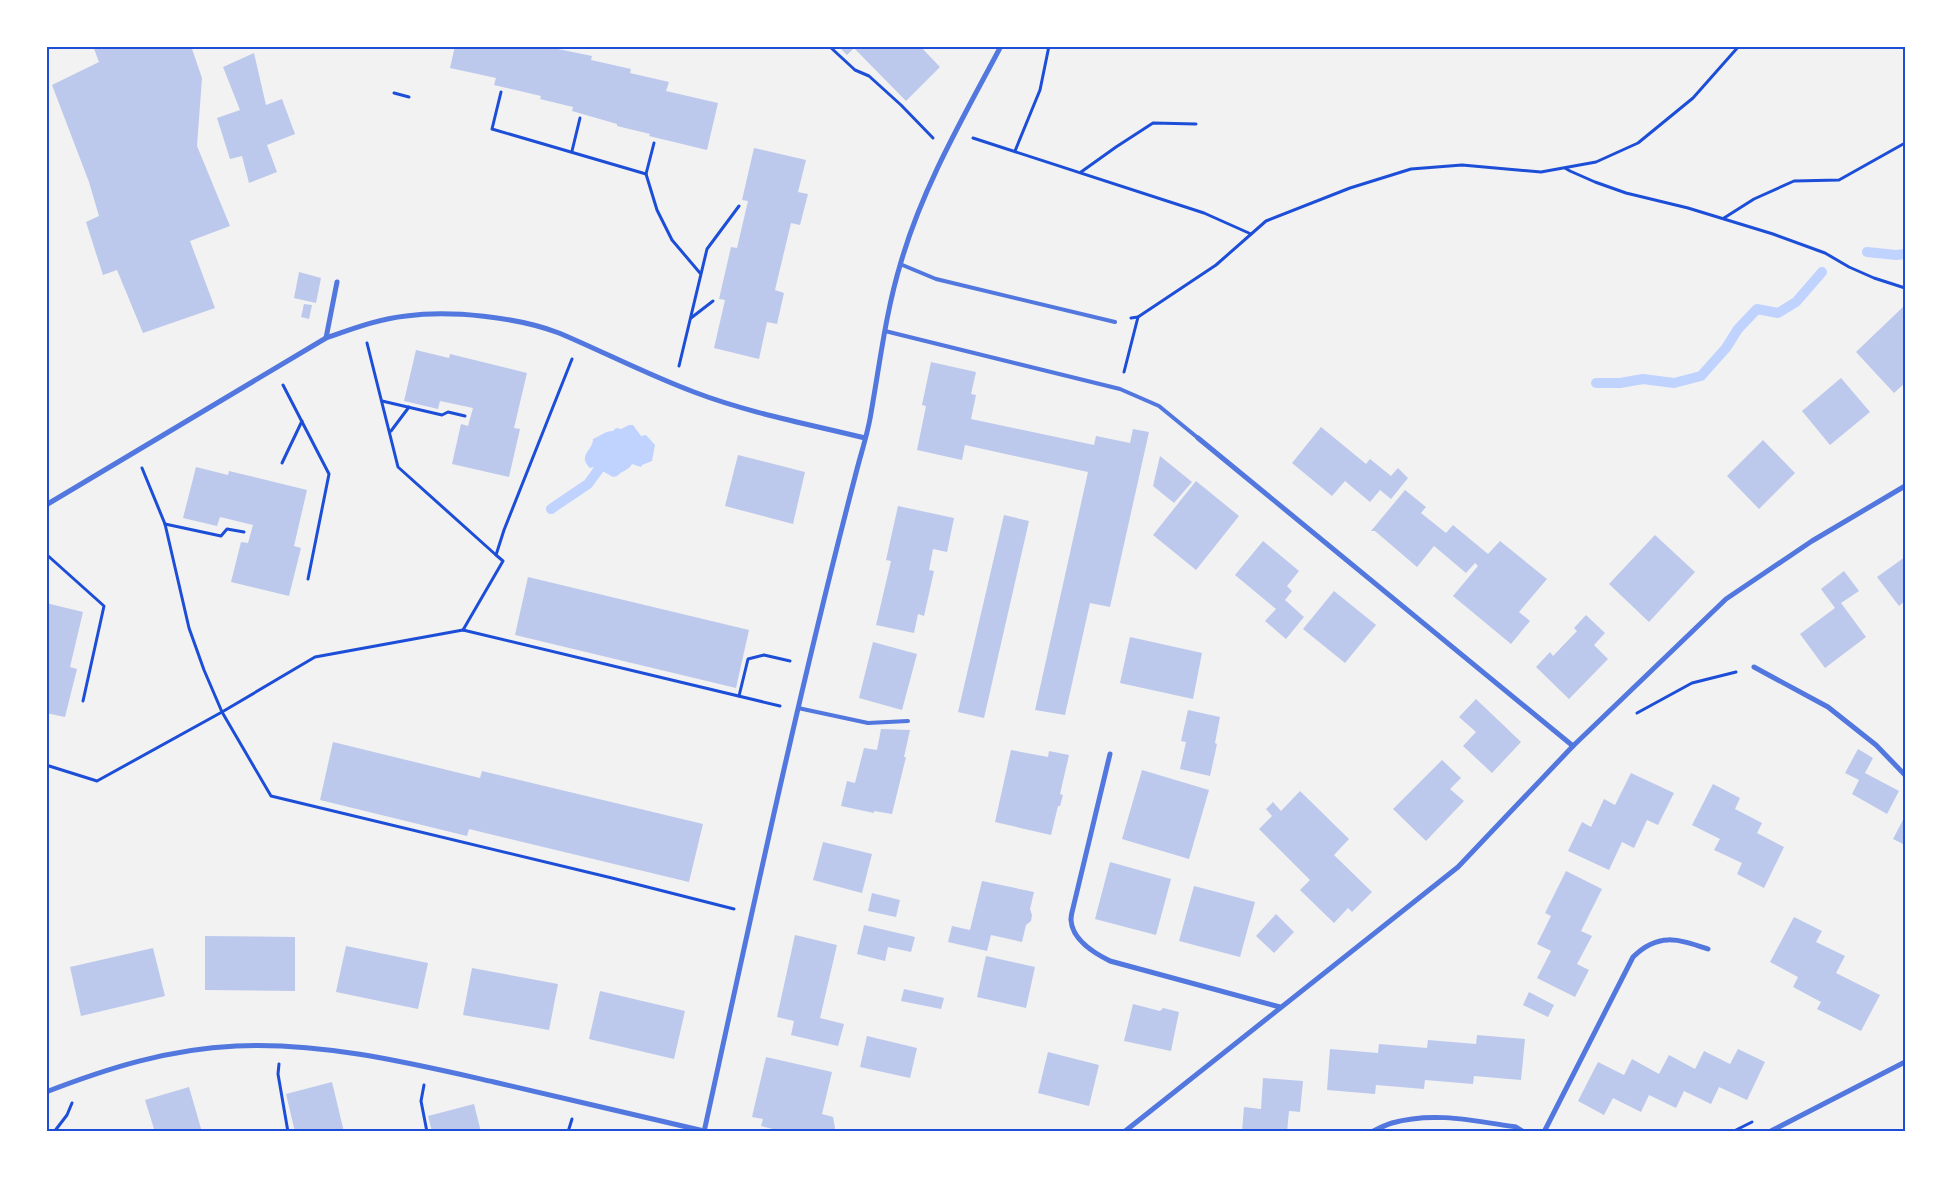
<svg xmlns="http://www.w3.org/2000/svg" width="1951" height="1178" viewBox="0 0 1951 1178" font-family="Bitter,serif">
	<rect width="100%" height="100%" fill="#f2f2f2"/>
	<!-- water -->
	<path fill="#bfd3fe" d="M629,425H633L641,436L646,435L655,445L652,461L642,465L641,467L632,464C629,470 622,471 617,476L613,477L595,467L590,468C577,455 593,451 593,439C600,436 605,431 613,431L616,428L621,429Z"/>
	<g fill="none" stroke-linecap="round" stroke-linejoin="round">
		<!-- stream -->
		<g stroke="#bfd3fe" stroke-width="10">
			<polyline points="1867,252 1896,255 1905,254"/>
			<polyline points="1596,383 1620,383 1643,379 1674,383 1701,376 1726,348 1738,329 1757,309 1778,313 1796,302 1822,272"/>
			<polyline points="551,509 588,484 607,458"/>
		</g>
	</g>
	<!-- building -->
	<g fill="#bdc9ec">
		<polygon points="93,46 191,46 202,78 197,146 230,226 190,241 215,308 143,333 117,270 103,275 86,222 99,216 89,182 52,85 99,62"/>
		<polygon points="455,46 553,46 553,48 592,56 591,60 631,69 630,73 669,82 666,91 718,103 707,150 649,136 650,134 617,126 617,124 572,111 573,107 540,99 541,96 494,85 496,78 450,68"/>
		<polygon points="838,46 920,46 940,67 906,101 854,48 847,55"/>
		<polygon points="254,53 266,105 282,99 295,134 267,145 277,172 249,183 242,156 230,159 217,118 240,110 223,67"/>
		<polygon points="754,148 806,160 798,192 808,194 800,225 791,223 775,290 784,293 777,324 767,322 759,359 714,348 725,300 719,299 731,247 737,248 748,201 742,200"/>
		<polygon points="299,272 321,278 316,303 294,298"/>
		<polygon points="304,304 312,305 309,319 301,317"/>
		<polygon points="1903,307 1905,309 1905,383 1894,393 1856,352"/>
		<polygon points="416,350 449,358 450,354 527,373 514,428 520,429 509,477 452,464 461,424 468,426 473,408 440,401 438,409 404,401"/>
		<polygon points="931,362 976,372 971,394 976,395 971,419 1094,445 1096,436 1130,443 1133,429 1149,432 1110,607 1090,603 1065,715 1035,710 1088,472 965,445 962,460 917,450 926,406 922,405"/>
		<polygon points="1841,378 1870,412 1830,445 1802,411"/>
		<polygon points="1321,427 1366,464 1370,459 1391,476 1398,468 1408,478 1391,499 1380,490 1370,502 1345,481 1332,496 1292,463"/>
		<polygon points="1763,440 1795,473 1759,509 1727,476"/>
		<polygon points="738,455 805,472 793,524 725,506"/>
		<polygon points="1160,456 1192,482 1174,503 1153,486"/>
		<polygon points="196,467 228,475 229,471 307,490 294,546 301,548 289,596 231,582 241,542 248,543 253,525 220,517 217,526 183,518"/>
		<polygon points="1196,481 1239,516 1196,570 1153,535"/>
		<polygon points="1405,490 1426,507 1421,513 1446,533 1453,525 1488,554 1500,541 1547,579 1519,612 1530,621 1511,644 1453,596 1478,566 1475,563 1466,573 1434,546 1417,567 1375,531 1371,531"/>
		<polygon points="898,506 954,518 947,552 933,549 929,570 934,571 924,616 918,614 914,633 876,625 891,561 886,560"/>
		<polygon points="1004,515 1029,521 984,718 958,712"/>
		<polygon points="1655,535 1695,572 1649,622 1609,584"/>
		<polygon points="1263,541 1299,571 1287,586 1292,591 1285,600 1304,617 1286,639 1265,621 1276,609 1235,575"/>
		<polygon points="1905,557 1905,601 1899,606 1877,577"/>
		<polygon points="1844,571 1859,591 1841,603 1866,637 1825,668 1800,634 1835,608 1821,589"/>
		<polygon points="528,577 749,630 736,688 515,635"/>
		<polygon points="1334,591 1376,625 1345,663 1303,629"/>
		<polygon points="46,603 83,612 70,667 77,669 65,717 46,713"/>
		<polygon points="1586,615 1605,633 1594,645 1608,659 1569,699 1536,667 1550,652 1553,656 1577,631 1574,628"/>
		<polygon points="1130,637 1202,653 1193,699 1120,683"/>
		<polygon points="873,642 917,654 902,710 859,698"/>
		<polygon points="1476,699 1521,742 1492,773 1463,746 1476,732 1459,717"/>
		<polygon points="1188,710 1220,717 1215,743 1217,744 1210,776 1180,769 1186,742 1181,741"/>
		<polygon points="881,729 910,730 904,757 906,757 892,814 874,811 874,813 841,806 847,781 855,783 864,748 877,750"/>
		<polygon points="333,742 480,778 482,771 703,824 689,882 469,829 467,836 320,800"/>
		<polygon points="1858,749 1873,758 1865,773 1899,791 1887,814 1852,794 1859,780 1845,773"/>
		<polygon points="1011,750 1048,757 1049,751 1069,755 1060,794 1063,795 1060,806 1058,806 1051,835 995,822"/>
		<polygon points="1442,760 1461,778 1450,789 1464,801 1426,841 1393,809"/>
		<polygon points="1142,770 1209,790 1189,859 1122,839"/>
		<polygon points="1631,773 1674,793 1658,825 1647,820 1634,848 1622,842 1609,870 1568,851 1582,822 1591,827 1604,799 1615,805"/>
		<polygon points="1713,784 1740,798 1735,809 1762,823 1757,833 1784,847 1764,888 1737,874 1742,863 1714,850 1720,839 1692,825"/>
		<polygon points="1300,791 1349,839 1334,855 1372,892 1352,912 1348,908 1334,923 1300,890 1310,880 1259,829 1272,816 1266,809 1273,802 1281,811"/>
		<polygon points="1905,816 1905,845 1893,839"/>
		<polygon points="823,842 872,854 862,893 813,880"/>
		<polygon points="1110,862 1171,879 1156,935 1095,919"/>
		<polygon points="1566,871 1602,889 1581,931 1592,936 1577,964 1589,970 1575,997 1537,978 1551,951 1537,944 1551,916 1545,913"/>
		<polygon points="982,881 1034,892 1030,909 1032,915 1031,921 1026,925 1022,942 991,935 987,951 948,942 952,926 970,930"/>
		<polygon points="1194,886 1255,902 1240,957 1179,941"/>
		<polygon points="872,893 900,900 896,917 868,911"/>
		<polygon points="1276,914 1294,932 1274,953 1256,936"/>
		<polygon points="1794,917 1822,931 1816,942 1845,956 1836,973 1880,995 1861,1031 1817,1009 1821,1002 1793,987 1798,977 1770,962"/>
		<polygon points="864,925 915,937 911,952 888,947 885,961 857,954"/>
		<polygon points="795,935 837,945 820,1018 844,1024 838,1046 791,1035 794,1021 777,1017"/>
		<polygon points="205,936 295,937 295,991 205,990"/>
		<polygon points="346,946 428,963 418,1009 336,992"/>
		<polygon points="153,948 165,996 81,1016 70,967"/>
		<polygon points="986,956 1035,967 1026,1008 977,997"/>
		<polygon points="472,968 558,984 549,1030 463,1015"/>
		<polygon points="904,989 944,998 941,1009 901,1001"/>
		<polygon points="600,991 685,1011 674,1059 589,1039"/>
		<polygon points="1529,992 1554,1005 1548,1017 1523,1005"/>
		<polygon points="1133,1004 1160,1011 1163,1008 1179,1012 1171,1051 1124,1041"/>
		<polygon points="1477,1035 1525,1039 1521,1080 1474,1076 1473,1084 1425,1080 1424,1089 1376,1085 1375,1094 1327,1090 1330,1049 1378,1053 1379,1044 1427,1048 1428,1040 1476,1044"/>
		<polygon points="867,1036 917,1048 910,1078 860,1067"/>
		<polygon points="1738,1049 1765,1062 1747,1100 1719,1087 1711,1104 1684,1091 1676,1108 1649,1095 1641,1112 1613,1098 1604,1115 1578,1101 1598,1062 1624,1075 1632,1059 1659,1074 1669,1055 1695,1069 1704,1051 1730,1064"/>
		<polygon points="1048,1052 1099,1065 1089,1106 1038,1093"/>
		<polygon points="766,1057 832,1072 822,1114 833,1117 835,1128 834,1132 784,1132 761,1126 763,1119 752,1117"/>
		<polygon points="1263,1078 1303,1081 1300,1112 1289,1111 1287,1132 1242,1132 1244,1107 1261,1109"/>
		<polygon points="332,1082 344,1132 295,1132 286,1094"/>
		<polygon points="189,1087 202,1132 155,1132 145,1100"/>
		<polygon points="474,1104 481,1132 432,1132 428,1116"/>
	</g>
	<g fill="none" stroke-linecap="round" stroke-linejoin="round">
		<!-- path -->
		<g stroke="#1d4ed8" stroke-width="3">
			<polyline points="829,46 855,70 869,76 901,105 933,138"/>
			<polyline points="501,92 492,129 646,174"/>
			<polyline points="394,93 409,97"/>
			<polyline points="973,138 1204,213 1251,234"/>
			<polyline points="654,143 646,174 657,210 672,240 700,273"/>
			<polyline points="572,151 580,118"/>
			<polyline points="1015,151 1040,90 1049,46"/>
			<polyline points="1565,168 1570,171 1595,182 1626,193 1688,208 1773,234 1825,253 1849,267 1874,278 1905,288"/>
			<polyline points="1081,172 1116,147 1153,123 1196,124"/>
			<polyline points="1724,218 1754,199 1794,181 1839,180 1905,143"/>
			<polyline points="691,318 713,301"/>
			<polyline points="1131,318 1138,317 1216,265 1266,221 1350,188 1411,169 1462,165 1541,172 1596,162 1638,143 1693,98 1739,46"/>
			<polyline points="367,343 398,467 496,555"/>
			<polyline points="679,366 707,249 739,206"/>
			<polyline points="1124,372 1138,317"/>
			<polyline points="283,385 329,474 308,579"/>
			<polyline points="382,401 442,415 448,412 465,416"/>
			<polyline points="391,431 409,407"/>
			<polyline points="282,463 302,421"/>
			<polyline points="142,468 165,524 189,628 204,670 222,712 271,796 612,878 734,909"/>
			<polyline points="165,524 221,536 227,529 244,532"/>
			<polyline points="46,554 104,606 83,701"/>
			<polyline points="463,630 503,561 496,555 504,530 572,359"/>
			<polyline points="739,696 748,659 764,655 790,661"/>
			<polyline points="1637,713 1692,683 1736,672"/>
			<polyline points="46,765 97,781 222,712 315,657 463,630 780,706"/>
			<polyline points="279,1064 278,1074 288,1132"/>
			<polyline points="424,1085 421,1101 427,1132"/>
			<polyline points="54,1132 67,1115 72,1103"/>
			<polyline points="568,1132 572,1119"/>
			<polyline points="1732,1132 1752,1122"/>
		</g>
		<!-- service -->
		<g stroke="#5277de" stroke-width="4">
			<polyline points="900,264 936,279 1115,322"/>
			<polyline points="885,331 1120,389 1159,406 1198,438"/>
			<polyline points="798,708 868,723 908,721"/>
		</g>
		<!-- minor -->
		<g stroke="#5277de" stroke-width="5">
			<polyline points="326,338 337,282"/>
			<polyline points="1198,438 1573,746"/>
			<path d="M46,505L326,338C352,329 378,319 406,316C451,310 517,317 559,333C604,352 648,375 694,392C749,413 808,424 865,438"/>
			<polyline points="1754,667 1828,707 1876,745 1905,775"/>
			<path d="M1110,754L1074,904C1073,909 1071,914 1071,920C1072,940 1094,953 1110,961L1280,1007"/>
			<path d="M46,1092C108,1068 169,1049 236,1046C323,1042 410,1063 494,1082C564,1098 634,1115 704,1131"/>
			<path d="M704,1132C752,912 799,691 856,473C861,453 868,433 871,413C880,362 886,311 901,262C923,186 964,116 1001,46"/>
			<polyline points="1124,1132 1458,867 1573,746 1726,599 1812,541 1905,486"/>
			<path d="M1371,1132C1378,1129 1385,1125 1392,1123C1433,1111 1475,1121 1516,1127L1524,1132"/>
			<path d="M1544,1132L1633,957C1658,932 1678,939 1708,949"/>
			<polyline points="1769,1132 1905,1062"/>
		</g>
	</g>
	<!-- border -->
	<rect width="1951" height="1178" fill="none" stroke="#ffffff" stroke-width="95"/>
	<rect x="48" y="48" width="1856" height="1082" fill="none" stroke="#1d4ed8" stroke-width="2"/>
</svg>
